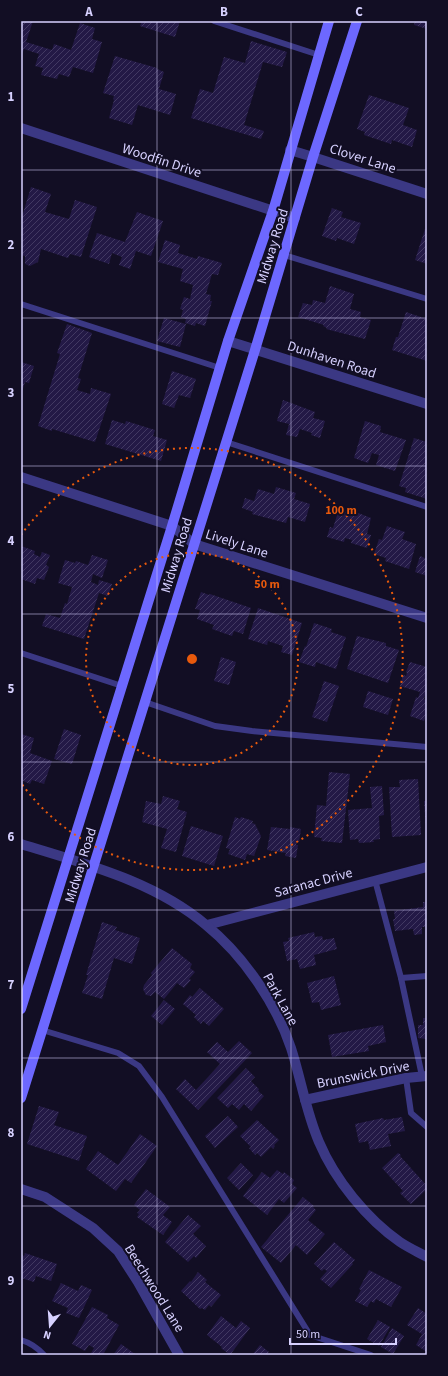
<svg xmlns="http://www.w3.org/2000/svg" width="448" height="1376" viewBox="0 0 448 1376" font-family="'Source Sans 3',sans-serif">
	<defs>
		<pattern id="building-hatch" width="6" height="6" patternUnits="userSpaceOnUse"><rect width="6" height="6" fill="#231946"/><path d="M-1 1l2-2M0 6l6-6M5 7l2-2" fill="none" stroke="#423962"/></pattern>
	</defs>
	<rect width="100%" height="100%" fill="#120e24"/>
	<!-- building -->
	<g fill="url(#building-hatch)">
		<polygon points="21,21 33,21 26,42 52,50 54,44 71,50 80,23 95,28 92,39 102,42 93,73 73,67 69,77 59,74 57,79 41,75 43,68 35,66 39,54 24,49 21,57"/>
		<polygon points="142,21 180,21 175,37 140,26"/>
		<polygon points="415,21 427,21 427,29 414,25"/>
		<polygon points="251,41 287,52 282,67 263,62 244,125 264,131 261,139 191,118 200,89 213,93 224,57 245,63"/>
		<polygon points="115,56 157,68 157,69 164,72 159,89 176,94 170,115 138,105 132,125 109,118 114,100 113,99 114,96 103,93"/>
		<polygon points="369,95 409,108 403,125 417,130 412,147 392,140 391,144 364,135 365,132 357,129"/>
		<polygon points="31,187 51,194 45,212 69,219 75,200 97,207 81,257 70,254 68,258 41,249 38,262 30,266 25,264 25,256 21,255 21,220"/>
		<polygon points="332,208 343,212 341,217 361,223 354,244 337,238 336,241 322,236"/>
		<polygon points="137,212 163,221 151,256 136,251 130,269 119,265 122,257 112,253 109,264 89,257 97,233 125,242"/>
		<polygon points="425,229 427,230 427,264 415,260"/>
		<polygon points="165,240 180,245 178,253 197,259 198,256 222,263 218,275 212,274 206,294 211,295 210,301 212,301 205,326 196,323 195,326 185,323 186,319 181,317 183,310 180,309 184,297 190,299 193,285 180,281 183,269 158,262"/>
		<polygon points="330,286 354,294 350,309 361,312 360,317 371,320 365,339 326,329 327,328 323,326 324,325 298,317 303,303 312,305 313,300 325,303"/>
		<polygon points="406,312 427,319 427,361 392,350 396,337 398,337"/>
		<polygon points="164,318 186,324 180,347 157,341"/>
		<polygon points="67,324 92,333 78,378 81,379 77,390 90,394 91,388 111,394 95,442 52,429 52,431 38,426 60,354 57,353"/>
		<polygon points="21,362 34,366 29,383 25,382 21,395"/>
		<polygon points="172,371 196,379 190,398 179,395 174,408 162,404"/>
		<polygon points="283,400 315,412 313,418 325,421 320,438 311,435 312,433 300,429 297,437 286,435 289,424 277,421"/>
		<polygon points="112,420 125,424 126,421 155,430 153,436 167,440 161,461 105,444"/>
		<polygon points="365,421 381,426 380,432 406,440 395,471 376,465 379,455 372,453 368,463 354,458"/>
		<polygon points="414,438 427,442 427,499 405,492 406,488 399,486"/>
		<polygon points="276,487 296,493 294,499 310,504 305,522 288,517 286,523 252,514 253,512 242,508 245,498 254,501 258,489 274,494"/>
		<polygon points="339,509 348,511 348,509 371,518 367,534 371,535 367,548 351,543 352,540 345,538 344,542 327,537 330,527 333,528"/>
		<polygon points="387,526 405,532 402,539 416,544 409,569 385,561 386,558 374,554 379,539 382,540"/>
		<polygon points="21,546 35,551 34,554 40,557 42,552 50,555 46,565 49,567 44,580 37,578 35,584 21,579"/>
		<polygon points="92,555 108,560 102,578 93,574 91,582 98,585 99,580 112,584 108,596 99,593 84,639 42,626 46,614 60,618 65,603 67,604 72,587 58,583 65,560 75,563 76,561 88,565"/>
		<polygon points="420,556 427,559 427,576 415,572"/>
		<polygon points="201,592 209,595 210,594 251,608 243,634 234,631 232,636 212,629 214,625 197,619 200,610 195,609"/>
		<polygon points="258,608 302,623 292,655 281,652 283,646 268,641 267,645 248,639"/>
		<polygon points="314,623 332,629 331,632 346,637 336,669 316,662 315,667 299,662 305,646 306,647"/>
		<polygon points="357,636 386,643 386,646 399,650 388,683 347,669"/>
		<polygon points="221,657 236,662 229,685 214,681"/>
		<polygon points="410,662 427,667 427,688 424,699 427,700 427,713 424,721 410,716 416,697 418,698 420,692 400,686 403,675 406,676 407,673 406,672"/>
		<polygon points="324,681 339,686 327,722 312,717"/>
		<polygon points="368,691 393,699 388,715 363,707"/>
		<polygon points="64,729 81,735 72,764 54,759"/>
		<polygon points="21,734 34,738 30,753 52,761 44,784 32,780 30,784 21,780"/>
		<polygon points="329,772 350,774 342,843 321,841 322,838 314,837 317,805 326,806"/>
		<polygon points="418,779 421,835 392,837 389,787 400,787 399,780"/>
		<polygon points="382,786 384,815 379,816 380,839 373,840 374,842 359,843 358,839 350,840 348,810 372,808 370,787"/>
		<polygon points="163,796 180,801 177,809 187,812 176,852 161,848 167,829 142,822 146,801 161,804"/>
		<polygon points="424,801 427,801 427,826 426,826"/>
		<polygon points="235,817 240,819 241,817 253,821 252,823 255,824 261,836 254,856 247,854 245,860 228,854 230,849 226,848"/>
		<polygon points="191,826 223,836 214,866 182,856"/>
		<polygon points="271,827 290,829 290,827 301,829 299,842 297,841 296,845 298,845 296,858 285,856 286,853 267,850"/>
		<polygon points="423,902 427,902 427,927 422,927 422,934 414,935 413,929 395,931 393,919 395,919 394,911 423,907"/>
		<polygon points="102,922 117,927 115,930 140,938 132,964 114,958 102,999 82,993 88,975 86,975"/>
		<polygon points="314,932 315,937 322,936 323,940 334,938 337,949 314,955 316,965 300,969 297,959 287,961 283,942 289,941 288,938"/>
		<polygon points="172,948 192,964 190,968 195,972 189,979 191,980 184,988 177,983 164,999 155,992 151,996 146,995 143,989 144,985 152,975 151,973"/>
		<polygon points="334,976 341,1005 321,1010 319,1002 312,1003 307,983"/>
		<polygon points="200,988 224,1009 209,1026 203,1021 201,1024 194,1017 196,1015 183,1004 190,995 192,997"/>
		<polygon points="164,1000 175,1009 162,1025 151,1016"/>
		<polygon points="423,1018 427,1018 427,1039 418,1038 418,1025 423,1025"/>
		<polygon points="383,1025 386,1042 368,1046 369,1051 332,1057 328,1035"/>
		<polygon points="239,1041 252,1053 198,1110 176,1089 185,1079 196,1090 220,1064 207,1052 217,1042 228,1052"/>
		<polygon points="246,1068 255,1077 251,1081 259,1089 258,1091 264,1096 251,1111 244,1104 239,1110 232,1104 228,1108 217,1098"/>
		<polygon points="39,1106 59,1112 54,1125 87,1136 79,1161 27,1144"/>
		<polygon points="228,1116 238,1127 215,1148 205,1136"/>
		<polygon points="402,1117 405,1131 388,1134 391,1146 370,1150 368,1141 359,1143 355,1124 383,1118 384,1120"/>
		<polygon points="257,1120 279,1140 274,1145 275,1146 273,1149 271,1147 261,1157 257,1153 255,1155 249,1148 251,1147 240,1136"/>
		<polygon points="140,1134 157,1146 131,1183 125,1179 116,1191 86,1169 98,1151 118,1165"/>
		<polygon points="398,1153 401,1155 400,1156 427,1186 427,1189 411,1204 400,1193 403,1191 382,1168"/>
		<polygon points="241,1163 253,1175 239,1190 227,1178"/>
		<polygon points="277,1170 283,1174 284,1172 294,1180 292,1184 297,1188 284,1203 279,1199 267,1215 243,1196 262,1172 270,1178"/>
		<polygon points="146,1189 170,1207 163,1215 172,1222 163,1235 137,1217 139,1214 137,1213 140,1210 134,1205"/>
		<polygon points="303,1197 314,1206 313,1207 316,1210 308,1220 325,1234 307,1255 296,1245 281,1263 261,1247"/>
		<polygon points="188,1215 201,1226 193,1234 206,1246 196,1258 194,1256 188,1262 165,1242"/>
		<polygon points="334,1242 355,1260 352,1263 353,1264 331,1288 320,1279 327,1271 324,1269 322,1271 314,1264"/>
		<polygon points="25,1253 57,1264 51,1281 36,1276 34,1282 21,1278 21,1255 24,1256"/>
		<polygon points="369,1270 402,1287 391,1307 376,1299 374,1303 371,1301 367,1307 355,1301 361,1290 359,1289"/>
		<polygon points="198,1272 207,1280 205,1282 221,1295 211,1307 209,1305 205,1310 202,1308 200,1309 181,1291 190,1281 191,1282"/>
		<polygon points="61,1283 78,1291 81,1285 92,1290 79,1318 66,1313 68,1308 52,1301"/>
		<polygon points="92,1307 108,1315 107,1318 119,1325 103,1355 90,1355 94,1348 89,1345 85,1351 72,1344"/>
		<polygon points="418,1308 427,1314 427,1352 416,1345 422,1334 407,1325"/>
		<polygon points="221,1316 236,1328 241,1321 250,1328 230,1355 221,1348 222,1347 207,1335"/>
		<polygon points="378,1320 390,1327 379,1346 367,1339"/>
		<polygon points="392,1328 404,1336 393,1354 381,1347"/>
		<polygon points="121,1344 135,1354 134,1355 113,1355"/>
		<polygon points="260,1345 269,1352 267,1355 252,1355"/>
	</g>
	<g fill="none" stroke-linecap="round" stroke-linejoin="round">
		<!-- service -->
		<g stroke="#3b3884" stroke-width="6">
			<polyline points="214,21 319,55"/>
			<polyline points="284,255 427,299"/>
			<polyline points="21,304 220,368"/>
			<polyline points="226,442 427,507"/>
			<polyline points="21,653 122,686"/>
			<polyline points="145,702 215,726 252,731 427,747"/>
			<polyline points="375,880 401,978"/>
			<polyline points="42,1030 118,1053 139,1066 162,1097 310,1335 371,1355"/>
			<polyline points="422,1076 401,978 427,976"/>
			<polyline points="406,1078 411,1113 427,1127"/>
			<path d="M21,1340C31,1343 37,1347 44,1355"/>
		</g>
		<!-- minor -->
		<g stroke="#3b3884" stroke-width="10">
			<polyline points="21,128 295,218"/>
			<polyline points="290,150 313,157 427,194"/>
			<polyline points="228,341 427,404"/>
			<polyline points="21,477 172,526 194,544 427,618"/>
			<polyline points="207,925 427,867"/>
			<polyline points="305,1100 406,1078 427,1076"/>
			<polyline points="21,1189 45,1197 93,1228 118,1251 138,1282 179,1355"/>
		</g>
		<!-- tertiary -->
		<path stroke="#3b3884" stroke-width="10" d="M21,844C85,864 154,881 206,925C243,955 276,1003 291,1048C301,1079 306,1112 319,1142C335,1180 367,1219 400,1242C409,1248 418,1252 427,1257"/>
		<!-- secondary -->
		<g stroke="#6d68ff" stroke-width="10">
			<polyline points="21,1009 172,526 228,341 273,211 329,21"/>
			<polyline points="21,1098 255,350 313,157 357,21"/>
		</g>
	</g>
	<!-- grid -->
	<path fill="none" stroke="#d7d1ff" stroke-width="1" stroke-opacity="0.55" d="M157,21V1355M291,21V1355M21,170H427M21,318H427M21,466H427M21,614H427M21,762H427M21,910H427M21,1058H427M21,1206H427"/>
	<!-- distance rings -->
	<g fill="none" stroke="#e8590c" stroke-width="2" stroke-dasharray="2 4">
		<circle cx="192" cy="659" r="106"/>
		<path d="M21 535A211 211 0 1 1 21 783"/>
	</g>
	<g text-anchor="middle" stroke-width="4" stroke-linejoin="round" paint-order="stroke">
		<!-- street labels -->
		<g font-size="14" fill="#d7d1ff" stroke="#120e24">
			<text transform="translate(363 158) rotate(18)" y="5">Clover Lane</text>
			<text transform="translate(162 160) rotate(18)" y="5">Woodfin Drive</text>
			<text transform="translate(272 246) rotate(-73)" y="5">Midway Road</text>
			<text transform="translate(332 359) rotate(18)" y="5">Dunhaven Road</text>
			<text transform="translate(237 543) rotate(18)" y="5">Lively Lane</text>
			<text transform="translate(176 555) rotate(-73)" y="5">Midway Road</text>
			<text transform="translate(80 865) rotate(-73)" y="5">Midway Road</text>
			<text transform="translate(313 882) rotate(-15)" y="5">Saranac Drive</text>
			<text transform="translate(281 999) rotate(61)" y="5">Park Lane</text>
			<text transform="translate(363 1074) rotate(-11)" y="5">Brunswick Drive</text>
			<text transform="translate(155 1288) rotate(58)" y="5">Beechwood Lane</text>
		</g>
	</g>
	<circle cx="192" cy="659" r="6" fill="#e8590c" stroke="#120e24" stroke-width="2"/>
	<g font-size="12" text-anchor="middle" font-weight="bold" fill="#e8590c" stroke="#120e24" stroke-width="4" stroke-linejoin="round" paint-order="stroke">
		<text x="341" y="514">100 m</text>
		<text x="267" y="588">50 m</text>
	</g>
	<!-- border -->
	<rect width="448" height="1376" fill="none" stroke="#120e24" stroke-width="44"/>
	<!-- north arrow -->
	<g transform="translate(50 1326) rotate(197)" stroke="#120e24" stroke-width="3" paint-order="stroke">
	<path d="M0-3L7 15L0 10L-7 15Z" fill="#d7d1ff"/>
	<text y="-6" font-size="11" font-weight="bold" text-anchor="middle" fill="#d7d1ff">N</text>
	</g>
	<!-- scale -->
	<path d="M290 1338v6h106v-6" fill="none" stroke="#d7d1ff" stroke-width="2"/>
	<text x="296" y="1338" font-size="12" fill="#d7d1ff" stroke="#120e24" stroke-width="3" paint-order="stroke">50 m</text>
	<rect x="22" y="22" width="404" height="1332" fill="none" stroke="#d7d1ff" stroke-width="1.5"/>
	<g font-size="13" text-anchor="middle" font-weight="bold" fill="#d7d1ff">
		<text x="89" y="16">A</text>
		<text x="224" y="16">B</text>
		<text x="359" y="16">C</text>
		<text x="11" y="101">1</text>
		<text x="11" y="249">2</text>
		<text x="11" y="397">3</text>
		<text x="11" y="545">4</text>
		<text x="11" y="693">5</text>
		<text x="11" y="841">6</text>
		<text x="11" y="989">7</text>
		<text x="11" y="1137">8</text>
		<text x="11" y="1285">9</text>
	</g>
</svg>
